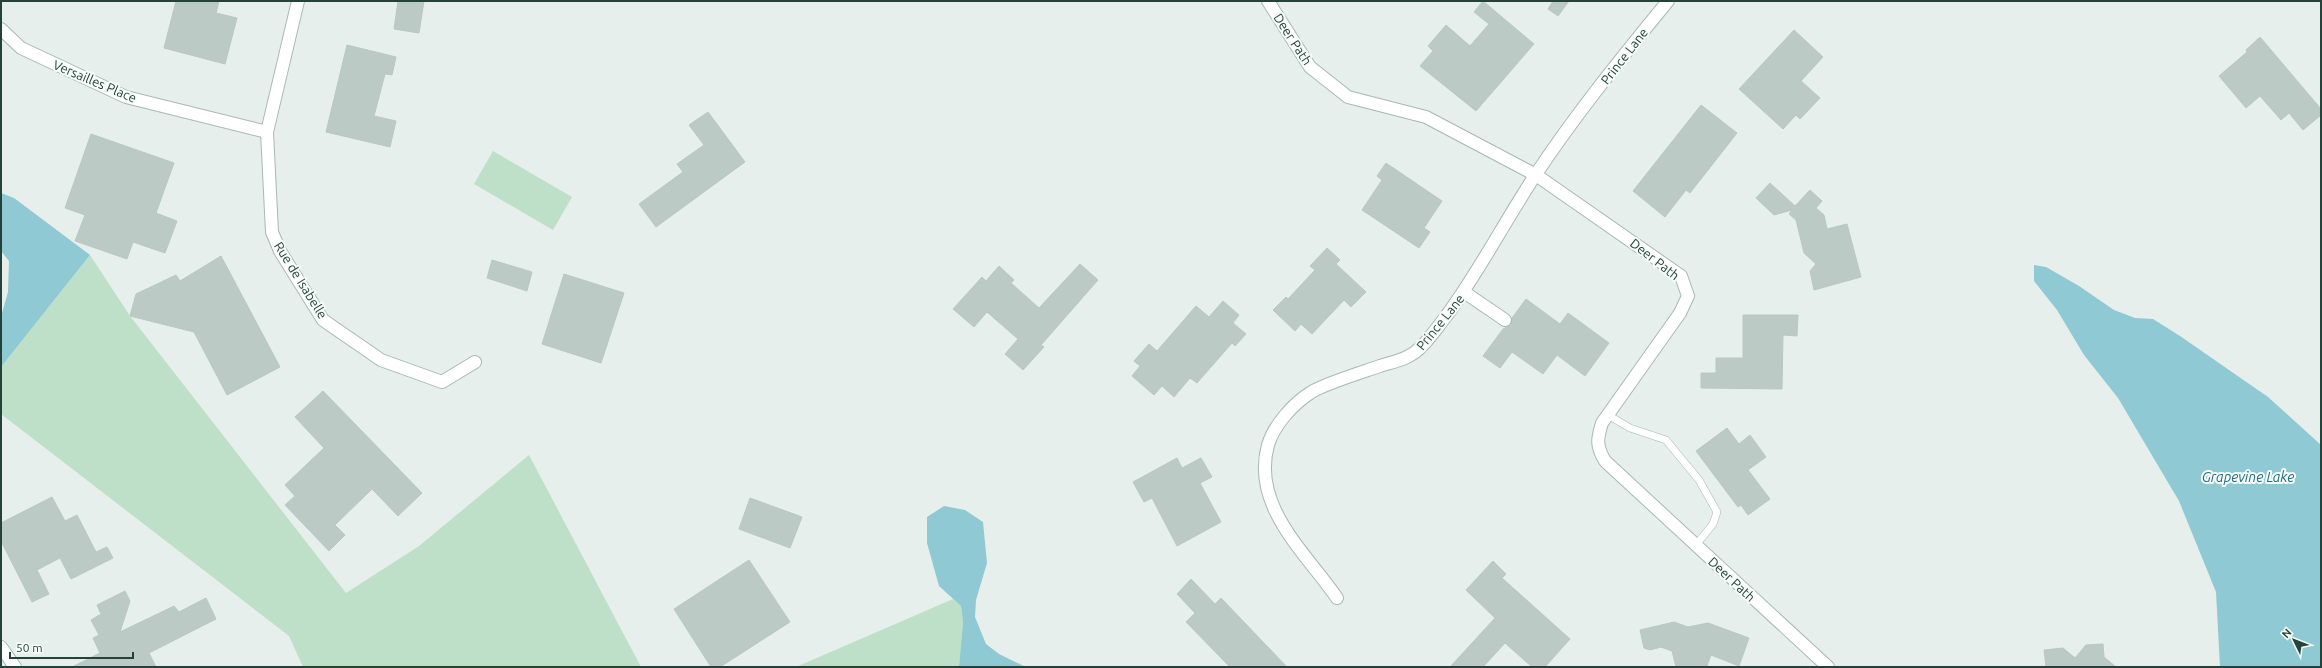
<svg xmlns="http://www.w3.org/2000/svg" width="2322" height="668" viewBox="0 0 2322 668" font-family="Ubuntu,sans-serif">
	<rect width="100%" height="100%" fill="#e6efeb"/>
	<!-- green -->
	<g fill="#bfe0c8">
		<polygon points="493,151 572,197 553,230 474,184"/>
		<polygon points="90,255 130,316 346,593 419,546 529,455 641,667 303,667 289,636 1,414 1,367"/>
		<polygon points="953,599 961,606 963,622 959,667 796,667"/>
	</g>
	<!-- water -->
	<g fill="#8ec9d4">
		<polygon points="1,193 14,198 90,255 1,367 1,317 8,292 9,261 1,251"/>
		<polygon points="2034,265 2046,267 2079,286 2114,310 2135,318 2153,319 2180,336 2268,397 2321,445 2321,667 2220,667 2216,592 2179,501 2118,398 2084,355 2057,310 2034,281"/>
		<polygon points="944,506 965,510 983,522 987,563 976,600 975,617 986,644 999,654 1026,667 959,667 963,622 961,606 939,586 927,543 927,517"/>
	</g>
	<!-- building -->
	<g fill="#bbcac4" stroke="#b8c9c2">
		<polygon points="176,1 219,1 216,13 237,18 225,64 164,48"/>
		<polygon points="398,1 424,1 419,33 394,29"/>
		<polygon points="1483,1 1534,44 1476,111 1420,66 1433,51 1428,46 1446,25 1470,46 1489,24 1474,12"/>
		<polygon points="1553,1 1569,1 1558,16 1548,9"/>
		<polygon points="1794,30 1823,57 1801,81 1820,98 1800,119 1796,115 1783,129 1739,89"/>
		<polygon points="2260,37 2321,109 2321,115 2303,130 2289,113 2281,120 2260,96 2246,108 2219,76 2247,52 2246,50"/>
		<polygon points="347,45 396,57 392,75 385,74 374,116 396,121 390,147 326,132"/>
		<polygon points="1701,105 1737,133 1690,193 1686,190 1665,217 1633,191"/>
		<polygon points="708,112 745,162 656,227 639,204 683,172 677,164 704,145 689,125"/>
		<polygon points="91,134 174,163 156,213 177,221 165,253 133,242 127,259 75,241 85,215 65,208"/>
		<polygon points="1386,163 1442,201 1424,228 1430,232 1419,248 1362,210 1382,180 1377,176"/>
		<polygon points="1770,183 1795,206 1810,190 1822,201 1816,208 1824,215 1827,229 1847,224 1861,277 1814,290 1810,271 1816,264 1804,253 1796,220 1789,214 1792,210 1774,215 1756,198"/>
		<polygon points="1327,248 1340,260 1336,264 1366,292 1351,307 1344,300 1312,334 1301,324 1295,331 1273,310 1286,297 1288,299 1315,270 1310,266"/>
		<polygon points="221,256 280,367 227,395 194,332 130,316 136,294 176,275 180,281"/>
		<polygon points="492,260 532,272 527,291 487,278"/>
		<polygon points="1080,264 1098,280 1041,345 1044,347 1023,370 1005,354 1018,339 987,312 974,327 953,309 982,277 986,281 999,266 1014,280 1011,283 1039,308"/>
		<polygon points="564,274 624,293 601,363 542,344"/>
		<polygon points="1526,299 1560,324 1568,313 1609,343 1585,376 1557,355 1543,374 1512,352 1500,368 1483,356 1503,329 1511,325 1512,318"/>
		<polygon points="1223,301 1239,315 1233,323 1246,334 1235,346 1232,343 1197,383 1190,378 1174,397 1162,386 1154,395 1132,376 1140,366 1134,361 1149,344 1157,351 1196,306 1209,317"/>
		<polygon points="1743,315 1798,315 1797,336 1783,335 1782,389 1701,388 1701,373 1716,373 1716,358 1743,358"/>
		<polygon points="323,391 422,493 398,516 372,489 335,525 345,535 329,551 285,505 295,496 285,485 324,448 295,417"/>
		<polygon points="1727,428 1739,444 1750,435 1766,457 1748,470 1770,499 1748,515 1741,505 1738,507 1696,451"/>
		<polygon points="1177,458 1182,468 1201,458 1212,477 1200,483 1221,522 1177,546 1152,498 1144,502 1133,482"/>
		<polygon points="52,497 65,521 77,515 96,552 107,547 113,558 71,579 60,558 37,570 49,594 32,602 1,541 1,523"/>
		<polygon points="750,498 802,517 790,548 739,529"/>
		<polygon points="749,560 790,622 720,667 711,667 674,609"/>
		<polygon points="1493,561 1506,574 1502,578 1570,639 1545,667 1532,667 1505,643 1483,667 1450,667 1495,618 1466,590"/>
		<polygon points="1191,579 1215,604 1221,598 1287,667 1230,667 1186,622 1195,613 1177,594"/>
		<polygon points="125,591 130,601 120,632 174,606 179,612 206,598 216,619 149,653 156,667 72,667 100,653 93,638 99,635 91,620 101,614 97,605"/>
		<polygon points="1674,622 1688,627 1708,623 1749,638 1739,666 1711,655 1707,666 1676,667 1672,651 1661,647 1650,650 1644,648 1640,630"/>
		<polygon points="2103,644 2104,657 2116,667 2046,667 2044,650 2063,648 2075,658 2086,645"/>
	</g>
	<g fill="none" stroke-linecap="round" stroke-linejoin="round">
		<defs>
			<polyline id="lane" points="1608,415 1630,428 1666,440 1699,480 1717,512 1713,524 1696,545"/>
			<g id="street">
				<polyline points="298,1 267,132 272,232 280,251 323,320 381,360 442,382 475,362"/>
				<path d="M1268,1L1310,67L1348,97L1426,117L1536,175L1681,276L1688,296L1680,313L1602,423C1597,439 1596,446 1605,461L1828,667"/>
				<polyline points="1,29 21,48 126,97 267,132"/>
				<polyline points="1464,292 1505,320"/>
				<path d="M1337,598C1306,553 1251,506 1268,445C1274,425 1293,404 1310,393C1323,384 1363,372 1380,366C1396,361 1410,359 1422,346C1431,337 1439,325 1447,315C1480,270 1505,221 1536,174C1576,114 1622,57 1668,1"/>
				<polyline points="1,647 15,667"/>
			</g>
		</defs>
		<!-- lane casing -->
		<use href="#lane" stroke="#a8b8b2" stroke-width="8"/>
		<!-- street casing -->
		<use href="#street" stroke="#a8b8b2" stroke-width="14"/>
		<!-- lane -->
		<use href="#lane" stroke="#fff" stroke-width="7"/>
		<!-- street -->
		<use href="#street" stroke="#fff" stroke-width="12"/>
	</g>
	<g text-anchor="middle" stroke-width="4" stroke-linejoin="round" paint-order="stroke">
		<!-- street labels -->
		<g font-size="13" fill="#24423a" stroke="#f7fbf9">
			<text transform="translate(1293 39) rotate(57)" y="5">Deer Path</text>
			<text transform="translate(1624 56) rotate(-52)" y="5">Prince Lane</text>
			<text transform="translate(95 81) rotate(23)" y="5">Versailles Place</text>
			<text transform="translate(1655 259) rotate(38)" y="5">Deer Path</text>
			<text transform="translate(301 280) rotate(58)" y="5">Rue de Isabelle</text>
			<text transform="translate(1440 322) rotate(-51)" y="5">Prince Lane</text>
			<text transform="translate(1732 579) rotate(43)" y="5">Deer Path</text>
		</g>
		<!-- water labels -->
		<g font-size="14" font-style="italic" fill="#1c6f80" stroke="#f7fbf9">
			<text x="2248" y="482">Grapevine Lake</text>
		</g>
	</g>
	<!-- border -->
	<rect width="2322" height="668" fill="none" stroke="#24423a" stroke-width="4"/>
	<!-- north arrow -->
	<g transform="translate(2294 640) rotate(313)" stroke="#f7fbf9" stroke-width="3" paint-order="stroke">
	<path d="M0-3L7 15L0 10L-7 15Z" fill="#24423a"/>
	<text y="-6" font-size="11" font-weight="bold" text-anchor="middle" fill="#24423a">N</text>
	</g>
	<!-- scale -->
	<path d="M10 652v6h123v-6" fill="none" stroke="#24423a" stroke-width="2"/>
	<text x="16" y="652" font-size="12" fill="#24423a" stroke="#f7fbf9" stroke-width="3" paint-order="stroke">50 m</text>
</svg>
